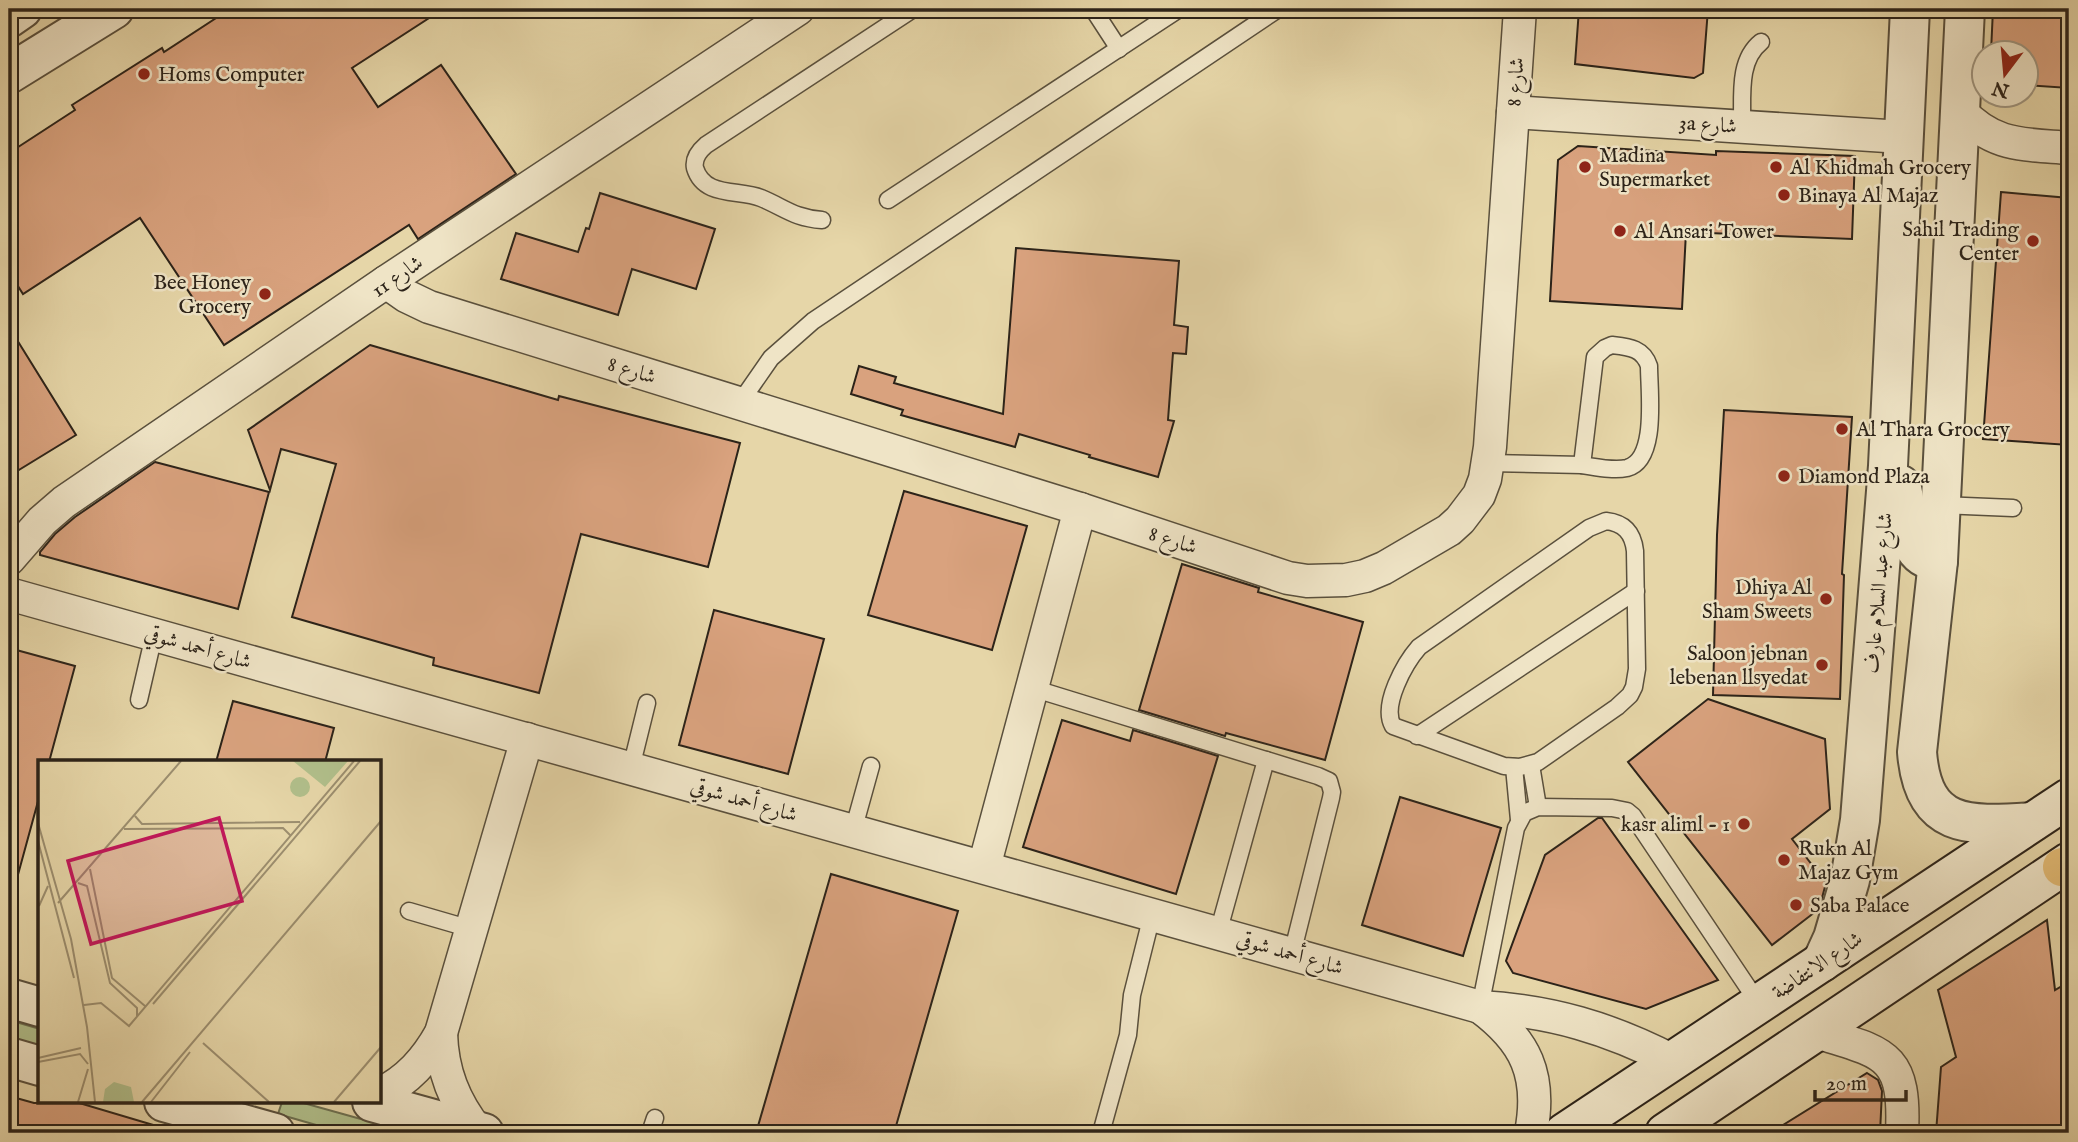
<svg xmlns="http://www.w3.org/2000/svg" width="2078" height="1142" viewBox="0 0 2078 1142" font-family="'IM FELL English',Amiri,serif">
	<rect width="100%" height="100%" fill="#e6d6a8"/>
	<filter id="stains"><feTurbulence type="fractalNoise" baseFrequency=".00286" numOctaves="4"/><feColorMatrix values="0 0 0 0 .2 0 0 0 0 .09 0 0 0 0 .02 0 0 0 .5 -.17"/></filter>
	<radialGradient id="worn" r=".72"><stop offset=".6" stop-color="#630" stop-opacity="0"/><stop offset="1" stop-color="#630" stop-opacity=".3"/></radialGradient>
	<!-- green -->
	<g fill="#b1bf8b" stroke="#6e7152" stroke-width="2">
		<polygon points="9,1020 40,1029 40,1048 9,1039"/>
		<polygon points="282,1102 300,1102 411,1133 344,1133 278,1114"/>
	</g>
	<!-- building -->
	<g fill="#d9a27e" stroke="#2c2319" stroke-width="2">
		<polygon points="230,9 443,9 352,68 378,107 441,65 516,174 418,239 409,225 224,345 140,218 23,294 9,272 9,153 75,110 72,105 162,48 164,52"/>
		<polygon points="1579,9 1708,9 1703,73 1694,78 1575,64"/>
		<polygon points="1993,9 2069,9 2069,88 2026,85 2026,52 1991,52"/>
		<polygon points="1578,146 1716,155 1716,151 1855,156 1852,239 1686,232 1682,309 1550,301 1558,160"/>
		<polygon points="2001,192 2069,198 2069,445 1983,439"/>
		<polygon points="600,193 715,229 696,289 632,269 618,315 501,279 516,233 578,252 586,228 589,229"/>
		<polygon points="1016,248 1179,261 1174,325 1188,327 1186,354 1173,353 1168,420 1174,421 1158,477 1089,457 1090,455 1019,434 1015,447 901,415 903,410 851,394 859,366 896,377 894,383 1003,414"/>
		<polygon points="9,327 76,435 9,476"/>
		<polygon points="370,345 558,400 559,396 740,443 708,567 581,534 539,693 433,665 434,658 292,617 336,464 281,449 270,490 248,430"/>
		<polygon points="1724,410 1852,417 1842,574 1844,575 1840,699 1713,695 1717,535"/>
		<polygon points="155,462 269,492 238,609 40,555 40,552 55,534 75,517"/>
		<polygon points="904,491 1027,526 992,650 868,615"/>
		<polygon points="1182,564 1259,588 1258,592 1363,622 1325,760 1226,733 1225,736 1139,710"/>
		<polygon points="714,610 824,639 788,774 679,745"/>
		<polygon points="9,648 75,666 49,762 40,762 40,794 16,882 9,881"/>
		<polygon points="1708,699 1825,739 1830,809 1792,839 1826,883 1819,909 1772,945 1628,762"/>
		<polygon points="233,701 334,728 325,762 216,762"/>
		<polygon points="1062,720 1130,741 1133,730 1218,756 1176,894 1023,847"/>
		<polygon points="1400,797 1501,828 1463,956 1362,925"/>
		<polygon points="1598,818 1602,818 1718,980 1646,1009 1513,973 1506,961 1545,855"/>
		<polygon points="831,874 958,911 894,1133 756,1133"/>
		<polygon points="2047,920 2055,990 2067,983 2062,1133 1936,1133 1941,1067 1956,1057 1938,990"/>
		<polygon points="1867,1073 1878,1080 1882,1091 1880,1133 1770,1133"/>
		<polygon points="9,1096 34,1103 76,1102 160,1127 159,1133 9,1133"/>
	</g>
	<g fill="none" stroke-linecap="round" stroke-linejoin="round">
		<defs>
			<g id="service">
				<polyline points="1093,9 1119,49"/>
				<path d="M1742,126C1743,98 1737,61 1761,42"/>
				<polyline points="888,200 1179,9"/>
				<path d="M822,220C794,218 785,208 761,198C739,189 704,198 695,168C693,158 699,151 706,145L913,9"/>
				<path d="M1612,345C1629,347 1643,348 1649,366C1649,392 1658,460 1627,468C1613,471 1596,467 1582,465L1595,357L1605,348Z"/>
				<polyline points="739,404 771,358 813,321 1278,9"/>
				<polyline points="1488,463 1582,465"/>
				<polyline points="1941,505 2013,508"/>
				<path d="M1606,521C1624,523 1633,533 1635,551L1637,669L1634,687L1630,695L1617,707L1538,762L1520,767L1504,766L1393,726C1381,705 1405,663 1419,647L1589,528Z"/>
				<polyline points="1032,688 1318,776 1329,781 1332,792 1331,798 1292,954"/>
				<polyline points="139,700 154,635"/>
				<polyline points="1417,736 1636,591"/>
				<polyline points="1531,765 1538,807"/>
				<polyline points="1514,767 1519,820"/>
				<polyline points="631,768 647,703"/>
				<polyline points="853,831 871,766"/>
				<polyline points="409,911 471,929"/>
				<polyline points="1218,933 1266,760"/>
				<polyline points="1480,1007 1516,828 1524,813 1538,807 1612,808 1627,811 1633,816 1759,1004"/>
				<polyline points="650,1133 655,1118"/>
				<polyline points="1101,1133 1128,1035 1132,995 1152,915"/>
			</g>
			<g id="minor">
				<path d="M1959,110C1994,147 2021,144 2069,148"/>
				<polyline points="1513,112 1902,137"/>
				<polyline points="386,282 406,296 429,307 1080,509 1288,578 1307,581 1346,580 1365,576 1384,568 1449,530 1460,520 1479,495 1485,479 1490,447 1520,9"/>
				<polyline points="9,559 42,521 64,502 386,282 798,9"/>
				<path d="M9,594L1480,1007C1551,1011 1609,1028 1673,1061"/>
				<polyline points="984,867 1080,509"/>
				<path d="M1480,1007C1526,1041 1542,1075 1531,1133"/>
				<path d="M1816,1032C1884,1053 1906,1053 1902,1133"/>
				<path d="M441,1033C442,1071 454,1102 478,1132"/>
				<path d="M380,1094C408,1080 426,1060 441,1033L527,739"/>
			</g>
			<g id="tertiary">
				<path d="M1965,9L1938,561L1917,752C1923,830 1969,826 2032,822"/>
				<polyline points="9,18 22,9"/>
				<polyline points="9,74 114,9"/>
				<path d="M1901,485C1910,512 1900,558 1938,561"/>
				<polyline points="1822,962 1833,938 1850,880 1860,820 1888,466 1910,9"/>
				<polyline points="9,998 40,1007"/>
				<polyline points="9,1057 40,1066"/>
				<polyline points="164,1102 275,1133"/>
				<polyline points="372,1102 484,1133"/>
			</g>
			<g id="secondary">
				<polyline points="1564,1133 2069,798"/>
				<polyline points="1665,1133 2069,862"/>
			</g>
			<polyline id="primary" points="2062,867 2069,866"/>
		</defs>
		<!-- service casing -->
		<use href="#service" stroke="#5a503d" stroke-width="19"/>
		<!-- minor casing -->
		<use href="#minor" stroke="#5a503d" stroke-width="35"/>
		<!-- tertiary casing -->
		<use href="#tertiary" stroke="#5a503d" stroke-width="42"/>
		<!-- secondary casing -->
		<use href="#secondary" stroke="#2c2319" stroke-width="42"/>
		<!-- primary casing -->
		<use href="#primary" stroke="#2c2319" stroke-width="42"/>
		<!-- service -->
		<use href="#service" stroke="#efe4c6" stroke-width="16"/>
		<!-- minor -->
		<use href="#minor" stroke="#efe4c6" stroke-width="32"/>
		<!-- tertiary -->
		<use href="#tertiary" stroke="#efe4c6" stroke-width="38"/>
		<!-- secondary -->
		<use href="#secondary" stroke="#efe4c6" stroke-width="38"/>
		<!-- primary -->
		<use href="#primary" stroke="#e3bb74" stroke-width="38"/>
	</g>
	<!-- markers -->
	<g fill="#8f2418" stroke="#efe4c6" stroke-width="2.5">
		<circle cx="144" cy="74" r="7"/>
		<circle cx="1585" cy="167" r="7"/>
		<circle cx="1776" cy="167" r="7"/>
		<circle cx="1784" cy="195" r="7"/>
		<circle cx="1620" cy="231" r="7"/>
		<circle cx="2033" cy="241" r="7"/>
		<circle cx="265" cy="294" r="7"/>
		<circle cx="1842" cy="429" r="7"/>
		<circle cx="1784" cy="476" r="7"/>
		<circle cx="1826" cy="599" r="7"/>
		<circle cx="1822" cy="665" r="7"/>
		<circle cx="1744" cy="824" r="7"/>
		<circle cx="1784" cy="860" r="7"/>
		<circle cx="1796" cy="905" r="7"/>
	</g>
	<g text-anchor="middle" stroke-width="5" stroke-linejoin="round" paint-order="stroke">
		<!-- poi labels -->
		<g font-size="21" fill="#2c2319" stroke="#efe4c6" text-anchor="start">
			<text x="158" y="81">Homs Computer</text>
			<text x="1599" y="162">Madina<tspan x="1599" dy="24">Supermarket</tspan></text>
			<text x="1790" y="174">Al Khidmah Grocery</text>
			<text x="1798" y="202">Binaya Al Majaz</text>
			<text x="2019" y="236" text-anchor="end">Sahil Trading<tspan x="2019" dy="24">Center</tspan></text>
			<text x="1634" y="238">Al Ansari Tower</text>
			<text x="251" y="289" text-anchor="end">Bee Honey<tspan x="251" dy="24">Grocery</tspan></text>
			<text x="1856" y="436">Al Thara Grocery</text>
			<text x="1798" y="483">Diamond Plaza</text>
			<text x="1812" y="594" text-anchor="end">Dhiya Al<tspan x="1812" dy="24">Sham Sweets</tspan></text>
			<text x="1808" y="660" text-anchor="end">Saloon jebnan<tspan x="1808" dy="24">lebenan llsyedat</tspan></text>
			<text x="1730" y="831" text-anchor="end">kasr aliml - 1</text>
			<text x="1798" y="855">Rukn Al<tspan x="1798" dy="24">Majaz Gym</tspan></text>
			<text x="1810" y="912">Saba Palace</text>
		</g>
		<!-- street labels -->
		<g font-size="21" fill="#2c2319" stroke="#efe4c6">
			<text transform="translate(1515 82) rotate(-86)" y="7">شارع 8</text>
			<text transform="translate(1708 124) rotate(4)" y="7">3a شارع</text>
			<text transform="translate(397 276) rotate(-34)" y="7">شارع 11</text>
			<text transform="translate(632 370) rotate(17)" y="7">شارع 8</text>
			<text transform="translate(1173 540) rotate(18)" y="7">شارع 8</text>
			<text transform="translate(1878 593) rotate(-85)" y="7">شارع عبد السلام عارف</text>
			<text transform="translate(198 647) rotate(16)" y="7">شارع أحمد شوقي</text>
			<text transform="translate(744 800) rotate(16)" y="7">شارع أحمد شوقي</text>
			<text transform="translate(1290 953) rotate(16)" y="7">شارع أحمد شوقي</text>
			<text transform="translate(1817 965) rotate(-34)" y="7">شارع الانتفاضة</text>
		</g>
	</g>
	<!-- overview -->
	<g transform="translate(38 760)">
		<rect width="343" height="343" fill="#e6d6a8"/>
		<path d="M255,1H310L287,27ZM252 27a10 10 0 1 1 20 0a10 10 0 1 1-20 0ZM76,322L93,327L96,342H65L67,329Z" fill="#b1bf8b"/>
		<path fill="none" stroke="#9c8e6f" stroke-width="2" d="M97,56L104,64L262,62M0,63L33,179L49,267L57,342M86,69L245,68L252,75M0,81L36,218M52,109L74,218L107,246M40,123L49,126L72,223L99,248V256M20,143L143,1M1,146L10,126M115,244L322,1M46,245L63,243L91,266L316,1M165,283L231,342M0,298L43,288M0,302L42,294L50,304M40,342L50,309M104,342L343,61M113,342L152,292M296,342L343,287"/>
		<path fill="#c2185b" fill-opacity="0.15" stroke="#c2185b" stroke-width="3.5" d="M181,58L204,141L53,184L30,101Z"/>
		<rect width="343" height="343" fill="none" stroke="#2c2319" stroke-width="3.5"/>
	</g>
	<!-- margin -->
	<rect width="2078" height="1142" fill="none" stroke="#e6d6a8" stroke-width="35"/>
	<rect x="10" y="10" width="2057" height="1121" fill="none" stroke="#2c2319" stroke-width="3.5"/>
	<rect x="18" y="18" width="2043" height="1107" fill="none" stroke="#2c2319" stroke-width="2"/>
	<!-- north arrow -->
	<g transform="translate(2005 74) rotate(196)"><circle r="33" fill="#efe4c6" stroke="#a19781" stroke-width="2"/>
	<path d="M0-5L12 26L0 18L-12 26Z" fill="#8f2418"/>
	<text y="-10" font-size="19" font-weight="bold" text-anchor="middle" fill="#2c2319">N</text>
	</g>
	<!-- scale -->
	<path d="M1815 1090v10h91v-10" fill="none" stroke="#2c2319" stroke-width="3.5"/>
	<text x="1826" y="1090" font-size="21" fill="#2c2319" stroke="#efe4c6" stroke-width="5" paint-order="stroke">20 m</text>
	<rect width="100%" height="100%" filter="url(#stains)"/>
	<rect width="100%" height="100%" fill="url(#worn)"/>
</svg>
